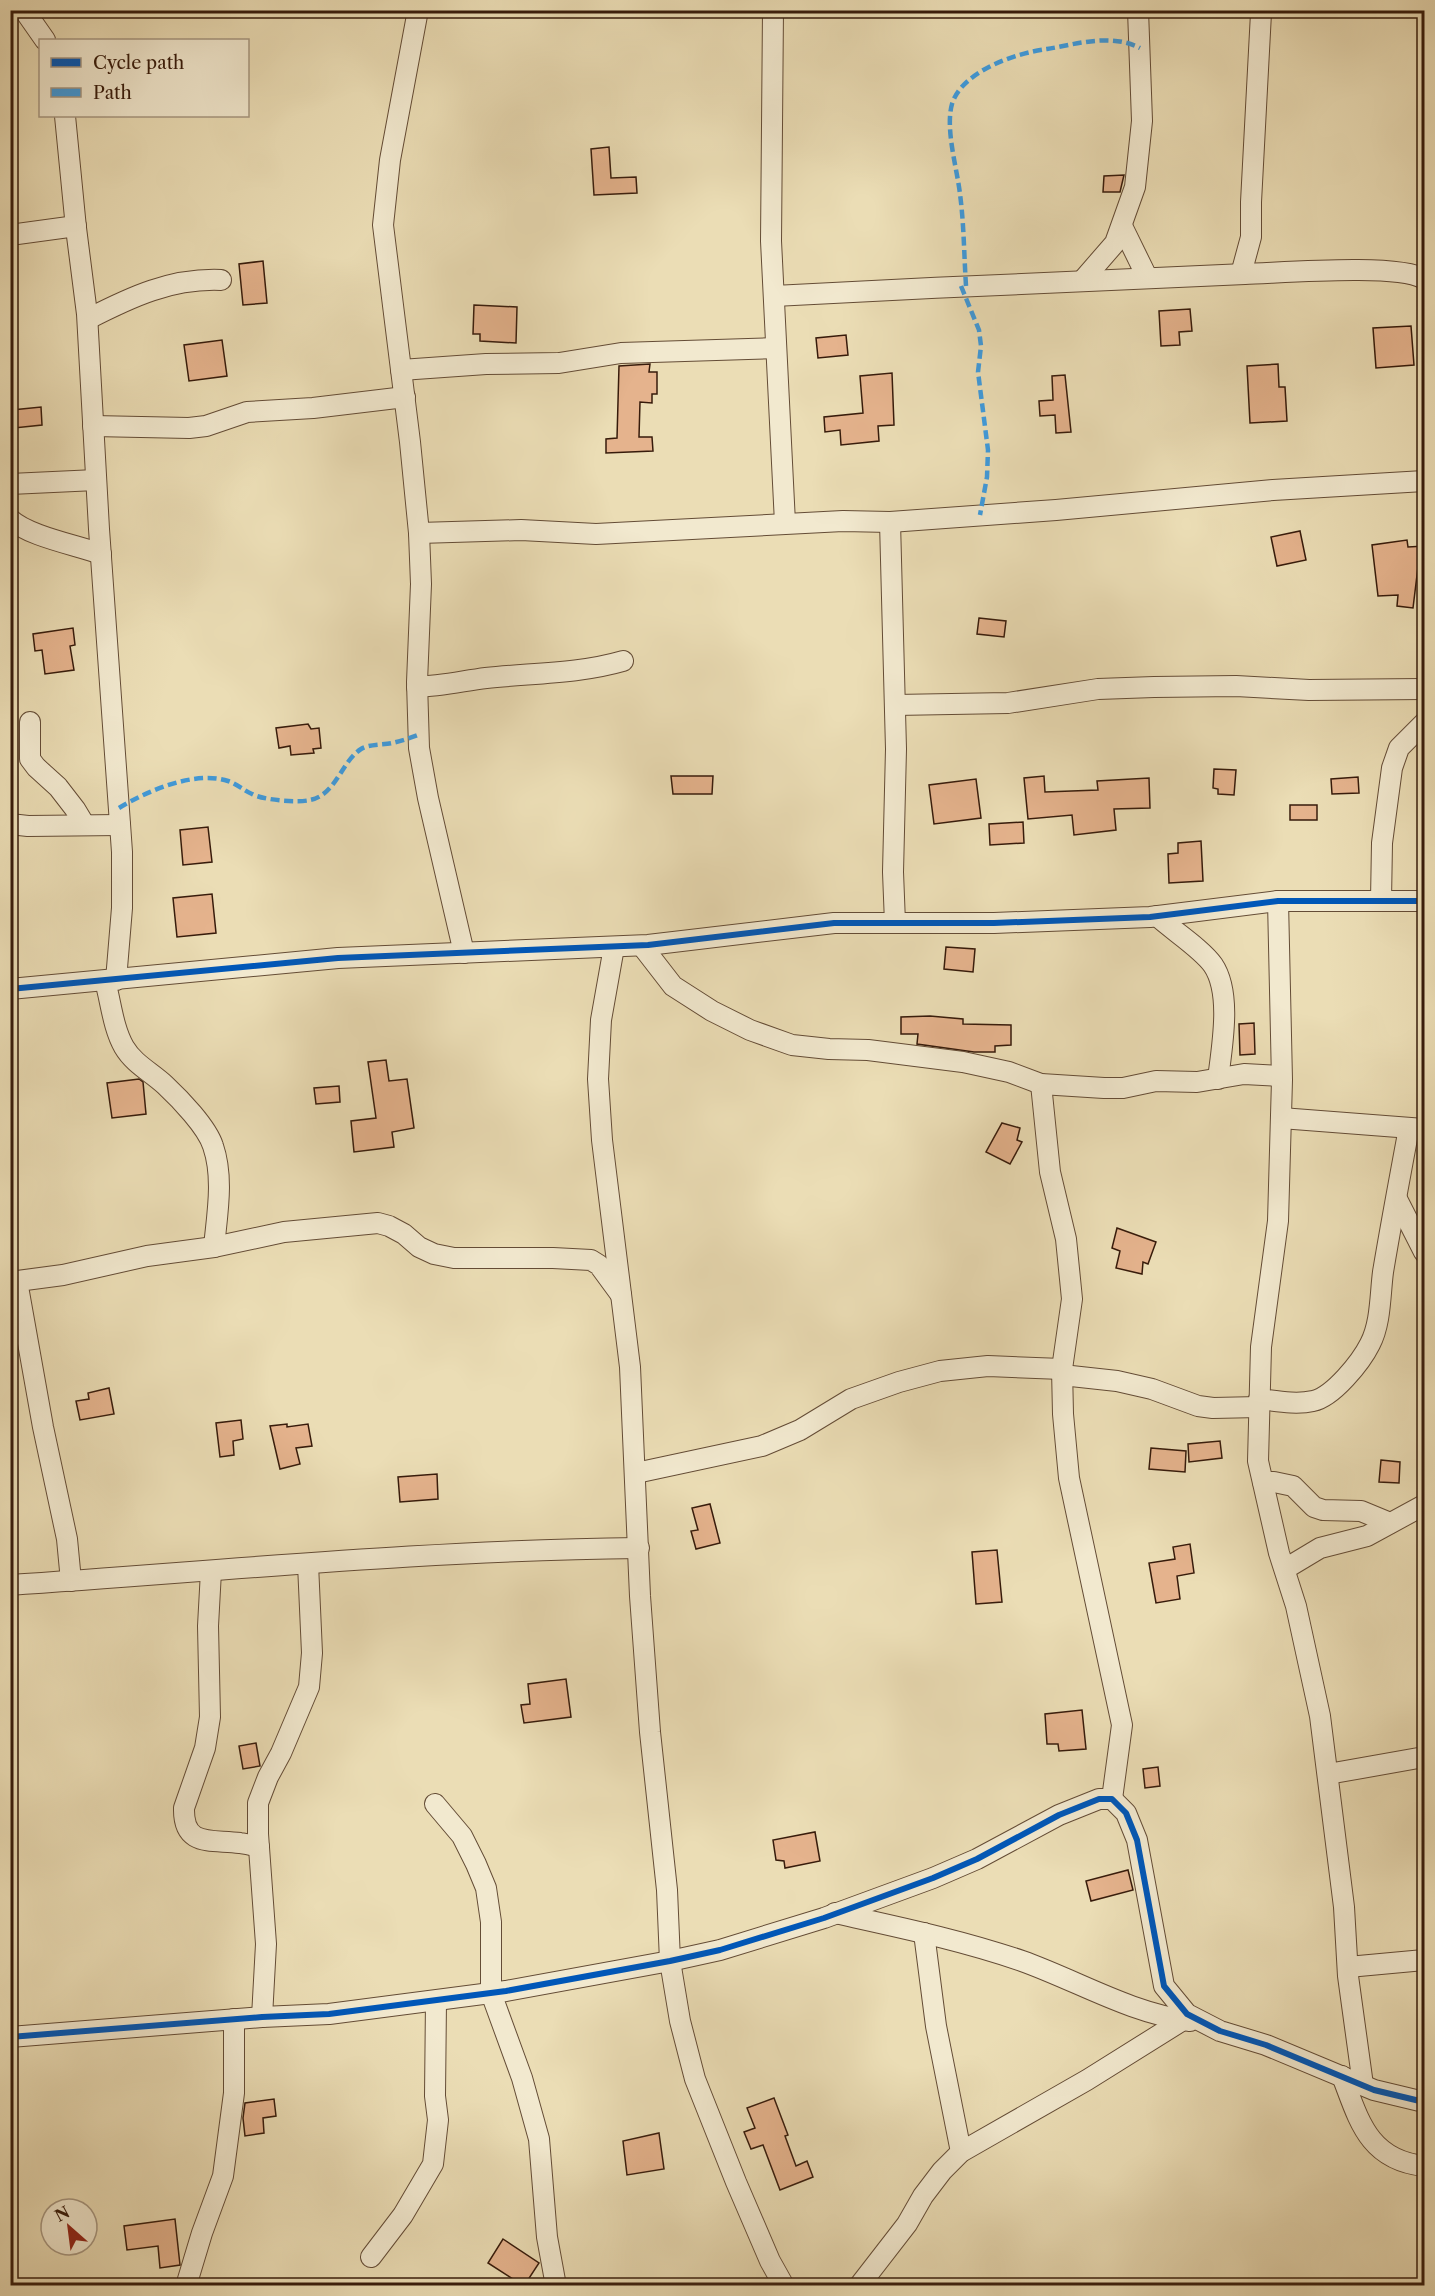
<svg xmlns="http://www.w3.org/2000/svg" width="1435" height="2296" viewBox="0 0 1435 2296" font-family="'Libre Caslon Text',serif">
	<rect width="100%" height="100%" fill="#ebddb5"/>
	<filter id="stains"><feTurbulence type="fractalNoise" baseFrequency=".00333" numOctaves="4"/><feColorMatrix values="0 0 0 0 .2 0 0 0 0 .09 0 0 0 0 .02 0 0 0 .5 -.17"/></filter>
	<radialGradient id="worn" r=".72"><stop offset=".6" stop-color="#630" stop-opacity="0"/><stop offset="1" stop-color="#630" stop-opacity=".3"/></radialGradient>
	<!-- building -->
	<g fill="#e5b38d" stroke="#371b0b" stroke-width="1.5">
		<polygon points="609,147 611,178 636,177 637,193 594,195 591,149"/>
		<polygon points="1124,175 1120,192 1103,192 1104,176"/>
		<polygon points="263,261 267,303 243,305 239,264"/>
		<polygon points="474,305 517,307 516,343 480,341 480,334 473,334"/>
		<polygon points="1190,309 1192,331 1179,332 1180,345 1161,346 1159,311"/>
		<polygon points="1411,326 1414,365 1376,368 1373,328"/>
		<polygon points="846,335 848,355 818,358 816,338"/>
		<polygon points="222,340 227,376 189,381 184,345"/>
		<polygon points="650,364 649,372 657,372 657,394 652,394 652,403 640,402 639,437 652,437 653,451 606,453 606,439 617,438 619,366"/>
		<polygon points="1278,364 1279,387 1285,387 1287,421 1250,423 1247,366"/>
		<polygon points="892,373 894,425 878,426 879,441 841,445 840,430 825,432 824,417 863,413 860,376"/>
		<polygon points="1065,375 1071,432 1056,433 1055,415 1040,416 1039,401 1053,400 1052,376"/>
		<polygon points="41,407 42,425 14,428 12,410"/>
		<polygon points="1300,531 1306,560 1277,566 1271,537"/>
		<polygon points="1407,540 1408,547 1425,546 1425,566 1418,567 1413,608 1397,606 1398,595 1378,596 1372,545"/>
		<polygon points="979,618 1006,621 1004,637 977,634"/>
		<polygon points="73,628 75,645 70,646 74,670 45,674 42,650 35,651 33,634"/>
		<polygon points="308,724 311,729 319,728 321,748 313,749 314,753 291,755 290,746 279,748 276,728"/>
		<polygon points="1214,769 1236,770 1234,795 1218,794 1218,789 1213,788"/>
		<polygon points="671,776 713,776 712,794 673,794"/>
		<polygon points="1044,776 1045,792 1098,790 1097,781 1149,778 1150,808 1114,809 1116,830 1074,835 1072,815 1028,819 1024,778"/>
		<polygon points="1358,777 1359,793 1332,794 1331,779"/>
		<polygon points="976,779 981,818 934,824 929,785"/>
		<rect x="1290" y="805" width="27" height="15"/>
		<polygon points="1023,822 1024,843 990,845 989,824"/>
		<polygon points="208,827 212,862 183,865 180,830"/>
		<polygon points="1201,841 1203,881 1169,883 1168,854 1178,853 1178,843"/>
		<polygon points="212,894 216,933 177,937 173,898"/>
		<polygon points="946,947 975,949 973,972 944,969"/>
		<polygon points="930,1016 963,1019 963,1024 1011,1025 1011,1045 995,1046 995,1052 974,1052 917,1044 918,1034 901,1034 901,1017"/>
		<polygon points="1254,1023 1255,1054 1240,1055 1239,1024"/>
		<polygon points="386,1060 389,1081 407,1079 414,1128 392,1132 394,1147 354,1152 351,1121 376,1118 368,1062"/>
		<polygon points="139,1079 143,1082 146,1114 112,1118 107,1083"/>
		<polygon points="339,1086 340,1102 316,1104 314,1088"/>
		<polygon points="1002,1123 1020,1128 1017,1140 1022,1142 1010,1164 986,1152"/>
		<polygon points="1117,1228 1156,1242 1148,1264 1143,1262 1142,1274 1116,1268 1120,1251 1112,1248"/>
		<polygon points="109,1388 114,1414 80,1420 76,1401 89,1399 88,1393"/>
		<polygon points="241,1420 243,1439 233,1441 234,1455 220,1457 216,1423"/>
		<polygon points="287,1424 287,1427 308,1424 312,1446 296,1448 300,1464 280,1469 270,1426"/>
		<polygon points="1220,1441 1222,1458 1189,1462 1188,1444"/>
		<polygon points="1151,1448 1186,1451 1185,1472 1149,1469"/>
		<polygon points="1381,1460 1400,1462 1399,1483 1379,1482"/>
		<polygon points="437,1474 438,1499 400,1502 398,1477"/>
		<polygon points="710,1504 720,1543 696,1549 691,1531 698,1530 692,1508"/>
		<polygon points="1190,1544 1194,1573 1177,1576 1180,1599 1156,1603 1149,1563 1175,1559 1173,1547"/>
		<polygon points="997,1550 1002,1602 976,1604 972,1552"/>
		<polygon points="566,1679 571,1717 524,1723 521,1705 530,1704 528,1684"/>
		<polygon points="1082,1710 1086,1749 1059,1751 1058,1744 1047,1744 1045,1714"/>
		<polygon points="256,1743 260,1766 243,1769 239,1746"/>
		<polygon points="1158,1767 1160,1786 1145,1788 1143,1769"/>
		<polygon points="815,1832 820,1861 785,1868 784,1861 776,1860 773,1840"/>
		<polygon points="1128,1870 1133,1890 1091,1901 1086,1881"/>
		<polygon points="774,2098 788,2135 785,2136 796,2166 807,2161 813,2177 780,2190 763,2145 751,2149 744,2132 755,2128 747,2108"/>
		<polygon points="274,2099 276,2116 263,2118 264,2133 245,2136 243,2118 245,2103"/>
		<polygon points="659,2133 664,2169 627,2175 623,2141"/>
		<polygon points="175,2219 180,2265 160,2268 158,2246 127,2250 124,2226"/>
		<polygon points="503,2239 539,2263 524,2286 488,2263"/>
	</g>
	<g fill="none" stroke-linecap="round" stroke-linejoin="round">
		<defs>
			<g id="street">
				<polyline points="24,10 45,40"/>
				<polyline points="418,10 390,160 383,225 410,442 419,533 421,584 417,682 419,748 428,798 464,953"/>
				<polyline points="773,10 771,241 785,523"/>
				<polyline points="65,116 76,228 87,314 99,529 122,852 122,908 116,980"/>
				<polyline points="1122,226 1147,277"/>
				<polyline points="10,235 76,226"/>
				<polyline points="1241,274 1251,237 1251,202 1261,13"/>
				<polyline points="1082,281 1115,243 1135,187 1142,121 1138,10"/>
				<path d="M774,296C931,288 1087,280 1245,274C1281,273 1398,263 1424,279"/>
				<path d="M88,319C131,297 171,278 221,280"/>
				<polyline points="401,370 486,364 559,363 621,353 776,348"/>
				<polyline points="93,426 189,428 206,426 247,412 313,408 405,397"/>
				<polyline points="10,484 96,480"/>
				<path d="M10,519C28,536 76,545 101,554"/>
				<polyline points="890,522 896,749 893,872 895,923"/>
				<polyline points="419,533 521,530 596,534 843,521 890,522 1056,510 1273,490 1424,481"/>
				<path d="M417,687C441,686 463,681 486,678C532,673 578,674 623,661"/>
				<polyline points="895,705 1008,703 1098,689 1154,687 1236,686 1309,690 1424,689"/>
				<polyline points="30,722 30,759 36,767 58,787 75,809 84,824"/>
				<polyline points="10,824 28,826 120,825"/>
				<polyline points="1381,900 1382,843 1392,768 1399,748 1424,723"/>
				<polyline points="1278,901 1282,1080 1278,1221 1261,1347 1258,1461 1279,1553 1296,1606 1320,1716 1344,1907 1348,1976 1363,2085"/>
				<path d="M1157,916C1172,930 1202,949 1213,965C1232,993 1222,1046 1218,1079"/>
				<polyline points="642,946 673,986 712,1011 750,1030 792,1045 829,1049 868,1050 963,1062 1009,1072 1041,1084 1104,1088 1123,1088 1156,1081 1197,1082 1244,1074 1281,1076"/>
				<polyline points="614,947 601,1020 598,1079 602,1140 630,1367 640,1596 650,1732 667,1890 670,1961 680,2021 695,2079 736,2182 770,2261 784,2286"/>
				<path d="M105,981C111,1002 113,1028 124,1047C134,1064 151,1072 165,1085C180,1099 207,1127 213,1146C224,1178 217,1215 214,1247"/>
				<polyline points="10,989 338,958 648,945 834,923 994,923 1150,917 1278,901 1424,901"/>
				<polyline points="1041,1084 1050,1172 1066,1239 1072,1299 1062,1369 1063,1414 1069,1478 1122,1725 1112,1799"/>
				<polyline points="1281,1118 1424,1129"/>
				<polyline points="1397,1199 1424,1252"/>
				<polyline points="17,1281 43,1427 67,1539 71,1581"/>
				<polyline points="10,1282 63,1275 147,1256 214,1247 284,1232 378,1223 389,1226 404,1234 419,1247 434,1254 454,1258 553,1258 591,1260 599,1265 621,1295"/>
				<polyline points="1062,1375 1117,1381 1152,1389 1198,1406 1213,1408 1259,1407"/>
				<path d="M1259,1399C1276,1401 1296,1405 1313,1401C1333,1397 1361,1362 1370,1344C1381,1323 1380,1295 1383,1272C1391,1224 1400,1176 1409,1128"/>
				<polyline points="636,1473 762,1446 800,1430 851,1399 899,1382 940,1371 988,1366 1062,1369"/>
				<polyline points="1263,1482 1274,1482 1293,1486 1314,1507 1323,1510 1361,1511 1390,1523"/>
				<polyline points="1285,1569 1320,1548 1367,1536 1424,1505"/>
				<path d="M211,1571L208,1626L210,1717L205,1748L184,1808C183,1848 212,1839 240,1843C246,1844 253,1845 259,1847"/>
				<path d="M10,1585C220,1571 429,1550 639,1548"/>
				<polyline points="1328,1774 1424,1757"/>
				<polyline points="435,1804 462,1836 476,1864 486,1888 491,1922 491,1993 522,2078 539,2139 547,2237 556,2286"/>
				<path d="M835,1913C898,1927 961,1940 1022,1961C1078,1981 1130,2013 1190,2021"/>
				<polyline points="924,1933 936,2026 961,2152"/>
				<polyline points="1348,1967 1424,1960"/>
				<polyline points="262,2017 266,1944 258,1834 258,1803 268,1777 281,1753 309,1687 312,1653 308,1564"/>
				<polyline points="10,2037 262,2017 329,2014 506,1991 670,1961 720,1950 824,1918 933,1878 977,1859 1059,1815 1099,1799 1112,1799 1126,1813 1137,1840 1164,1986 1187,2014 1220,2031 1266,2045 1374,2090 1424,2102"/>
				<path d="M1342,2076C1359,2120 1368,2160 1424,2166"/>
				<polyline points="371,2257 403,2215 433,2164 438,2120 435,2096 436,2001"/>
				<polyline points="186,2286 202,2233 223,2176 234,2093 234,2019"/>
				<polyline points="859,2286 907,2224 923,2196 942,2171 961,2152 1087,2080 1183,2020"/>
			</g>
		</defs>
		<!-- street casing -->
		<use href="#street" stroke="#644c36" stroke-width="22"/>
		<!-- street -->
		<use href="#street" stroke="#f2e9cf" stroke-width="20"/>
		<!-- quiet -->
		<g stroke="#3e9bde" stroke-width="4.5" stroke-dasharray="9 4.5" stroke-linecap="butt">
			<polyline points="961,286 979,330 981,346 978,372 988,450 987,477 980,515"/>
			<path d="M966,286C964,255 964,224 960,194C957,168 945,129 952,104C962,71 1016,53 1047,49C1077,44 1111,33 1140,48"/>
			<path d="M119,808C147,791 195,770 228,781C237,784 243,790 252,794C262,800 299,803 310,800C336,795 341,762 361,749C369,744 383,745 392,743C401,741 410,738 418,735"/>
		</g>
		<defs>
			<g id="cycleway">
				<polyline points="10,989 338,958 648,945 834,923 994,923 1150,917 1278,901 1424,901"/>
				<polyline points="10,2037 262,2017 329,2014 506,1991 670,1961 720,1950 824,1918 933,1878 977,1859 1059,1815 1099,1799 1112,1799 1126,1813 1137,1840 1164,1986 1187,2014 1220,2031 1266,2045 1374,2090 1424,2102"/>
			</g>
		</defs>
		<!-- cycleway casing -->
		<use href="#cycleway" stroke="#f2e9cf" stroke-width="10"/>
		<!-- cycleway -->
		<use href="#cycleway" stroke="#0057b8" stroke-width="6"/>
	</g>
	<!-- margin -->
	<rect width="1435" height="2296" fill="none" stroke="#ebddb5" stroke-width="36"/>
	<rect x="12" y="12" width="1411" height="2272" fill="none" stroke="#371b0b" stroke-width="3"/>
	<rect x="18" y="18" width="1399" height="2260" fill="none" stroke="#371b0b" stroke-width="1.5"/>
	<!-- legend -->
	<rect x="39" y="39" width="210" height="78" fill="#f2e9cf" stroke="#a79781" stroke-width="1.5"/>
	<rect x="51" y="58" width="30" height="9" fill="#0057b8" stroke="#a79781" stroke-width="1.5"/>
	<text x="93" y="69" font-size="18" fill="#371b0b">Cycle path</text>
	<rect x="51" y="88" width="30" height="9" fill="#3e9bde" stroke="#a79781" stroke-width="1.5"/>
	<text x="93" y="99" font-size="18" fill="#371b0b">Path</text>
	<!-- north arrow -->
	<g transform="translate(69 2227) rotate(332)"><circle r="28" fill="#f2e9cf" stroke="#a79781" stroke-width="1.5"/>
	<path d="M0-4.5L10 22L0 15L-10 22Z" fill="#8f2418"/>
	<text y="-9" font-size="16" font-weight="bold" text-anchor="middle" fill="#371b0b">N</text>
	</g>
	<rect width="100%" height="100%" filter="url(#stains)"/>
	<rect width="100%" height="100%" fill="url(#worn)"/>
</svg>
